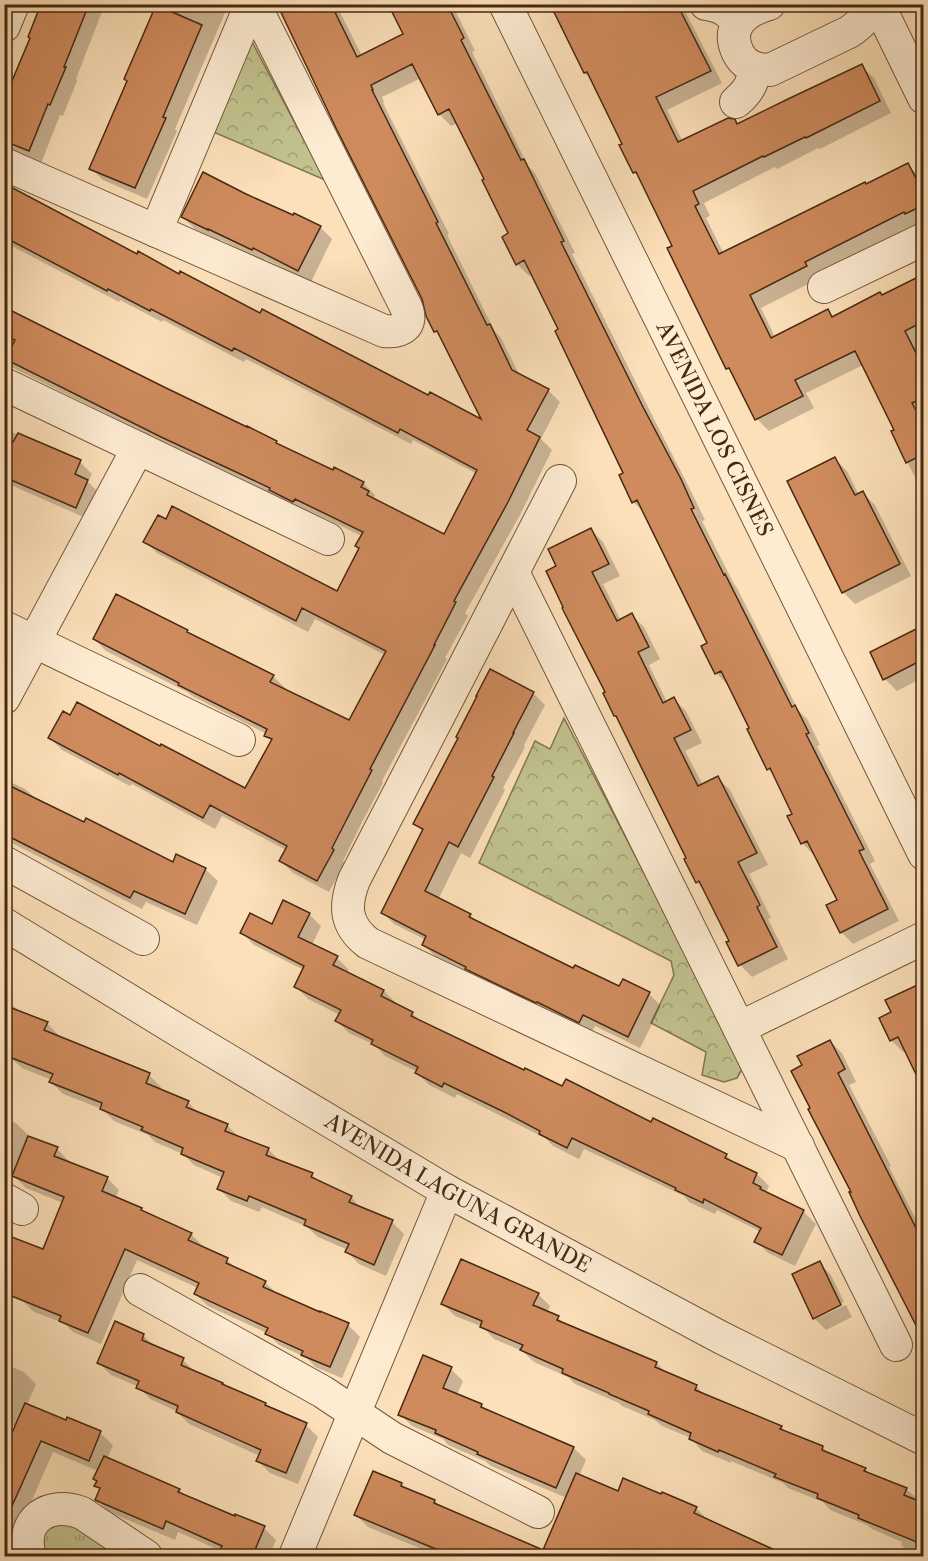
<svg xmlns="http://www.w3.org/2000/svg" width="928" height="1561" viewBox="0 0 928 1561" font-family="'Libre Caslon Text',serif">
	<defs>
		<pattern id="grass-tufts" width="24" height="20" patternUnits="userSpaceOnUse" patternTransform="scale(1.5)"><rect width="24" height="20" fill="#c1c28e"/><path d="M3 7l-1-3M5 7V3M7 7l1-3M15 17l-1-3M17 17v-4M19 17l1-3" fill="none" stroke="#9f9e73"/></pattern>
		<pattern id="forest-crowns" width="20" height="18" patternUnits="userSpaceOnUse" patternTransform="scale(1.5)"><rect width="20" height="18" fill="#c1c28e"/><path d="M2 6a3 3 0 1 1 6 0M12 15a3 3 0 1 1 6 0" fill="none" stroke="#9f9e73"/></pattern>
	</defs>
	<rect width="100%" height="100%" fill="#fce0b9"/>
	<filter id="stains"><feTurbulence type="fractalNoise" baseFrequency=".00333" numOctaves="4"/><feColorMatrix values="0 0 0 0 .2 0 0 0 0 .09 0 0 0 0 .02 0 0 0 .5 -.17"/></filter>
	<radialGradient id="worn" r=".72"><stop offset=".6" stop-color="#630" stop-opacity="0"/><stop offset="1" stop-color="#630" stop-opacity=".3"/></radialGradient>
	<!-- grass -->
	<polygon fill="url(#grass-tufts)" stroke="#847650" stroke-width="1.5" points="72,1522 130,1556 40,1556 46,1523"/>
	<!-- forest -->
	<g fill="url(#forest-crowns)" stroke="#847650" stroke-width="1.5">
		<polygon points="251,40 325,180 209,130"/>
		<polygon points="564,718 744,1066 737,1078 724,1082 702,1075 706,1052 651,1023 674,975 671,961 479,863 535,741 550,749"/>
	</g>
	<!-- shadow -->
	<g fill="#0003">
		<polygon points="42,4 105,4 76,79 77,81 63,116 60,115 40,166 4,163 4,104 31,38"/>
		<polygon points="159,4 229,4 175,129 177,131 147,199 103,180 91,168 129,81 143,40"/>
		<polygon points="278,4 336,4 362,56 405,35 390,4 452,4 475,51 472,52 528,166 535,173 575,253 572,254 654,419 692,493 705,520 702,521 734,584 737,588 798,710 807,719 820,745 817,746 875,861 870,864 899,921 853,944 841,932 839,900 814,855 802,843 795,815 775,776 768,769 751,729 728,685 716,673 709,643 645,513 633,502 625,474 560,330 532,274 529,276 517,264 510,234 486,179 458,123 451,126 439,114 421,78 382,97 384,102 383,103 449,234 447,235 494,330 501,338 520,376 548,390 560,402 541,439 552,450 520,515 465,613 468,616 445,658 447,659 382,781 383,783 362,822 343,861 345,863 329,892 293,873 281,861 286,850 222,816 215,829 132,784 130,786 62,750 50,738 245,790 272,741 266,735 267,734 192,696 187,692 106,651 94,639 187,631 192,636 273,676 285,688 284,690 349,722 385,655 315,619 308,632 157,553 145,541 337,593 360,549 357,546 362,536 307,510 305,513 283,502 278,497 218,468 217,469 19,371 4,362 4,307 15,315 276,442 281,447 333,472 363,483 375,495 374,498 378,502 444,536 477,474 413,440 411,444 246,359 244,362 163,320 162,322 120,300 119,302 4,242 4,186 137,256 429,397 485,422 443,339 436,331 423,298"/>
		<polygon points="551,4 693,4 684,9 722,83 667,110 683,142 734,121 739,125 861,66 874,78 891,113 820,149 818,148 777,169 775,167 704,203 710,216 706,218 724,254 908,165 920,177 924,184 924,223 918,225 917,224 816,275 818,279 761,308 775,337 828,311 834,318 882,297 924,275 924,339 916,343 924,359 924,494 907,462 896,431 863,365 806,393 814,408 769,431 757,419 735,375 728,368 674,246 641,179 634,172 624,144 592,80 585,73"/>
		<polygon points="294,216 320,227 332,239 311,282 265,259 264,261 221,240 220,241 195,229 183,217"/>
		<polygon points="4,428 7,430 80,462 92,474 88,482 99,493 88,519 13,486 4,478"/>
		<polygon points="835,459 847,471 859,495 863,493 875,505 911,576 855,604 843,592"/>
		<polygon points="591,530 603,542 620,576 603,584 621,621 632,615 644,627 660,659 649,665 667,702 674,699 686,711 702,743 685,751 703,785 718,778 730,790 768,865 749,874 771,918 768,919 788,959 752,977 740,965 731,942 706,891 697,882 688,859 607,692 558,566"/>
		<polygon points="924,635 924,677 897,691 885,679"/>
		<polygon points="533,693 545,705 524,745 525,747 503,788 505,790 470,858 461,853 438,900 470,915 477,922 574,970 620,988 649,994 661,1006 640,1048 595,1026 591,1034 436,957 424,945 426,940 394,924 382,912 423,832 415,824 460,738"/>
		<polygon points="924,734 924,756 915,738"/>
		<polygon points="4,779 25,789 37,800 173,864 205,869 218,881 197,925 146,902 142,909 4,839"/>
		<polygon points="309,914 321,926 312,945 337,958 349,970 347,973 384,991 396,1003 395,1005 412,1013 421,1022 525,1072 726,1155 735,1164 757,1174 769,1186 766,1193 804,1212 816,1224 795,1266 768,1253 756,1241 761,1232 717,1210 715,1214 689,1202 684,1196 584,1149 579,1159 553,1146 545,1138 457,1094 455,1098 429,1085 417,1073 418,1072 385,1056 375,1045 349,1033 337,1021 340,1015 308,999 296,987 304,970 254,945 242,933"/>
		<polygon points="4,998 18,1010 17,1012 47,1023 59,1036 58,1038 149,1075 161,1087 159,1091 188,1102 200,1115 227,1125 240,1138 268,1149 281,1162 312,1175 321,1183 351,1197 363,1210 392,1222 404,1234 386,1276 359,1264 347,1252 348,1250 318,1237 307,1227 262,1207 259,1212 231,1201 219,1189 223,1178 194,1165 183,1154 155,1142 148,1135 114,1121 102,1109 63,1094 51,1082 52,1080 22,1068 4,1052"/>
		<polygon points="893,1013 906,1051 903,1052 891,1040"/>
		<polygon points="830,1041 842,1053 856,1082 849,1085 891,1166 889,1167 924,1235 924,1342 913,1320 915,1320 853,1192 804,1066"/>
		<polygon points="924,1090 924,1112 915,1094"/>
		<polygon points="4,1118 16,1123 28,1135 27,1137 57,1149 69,1161 68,1163 107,1178 119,1190 115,1199 141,1210 145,1214 191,1234 203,1246 202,1248 227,1260 238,1270 265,1282 278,1295 348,1325 360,1337 342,1378 315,1367 307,1358 279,1345 267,1333 208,1306 195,1294 198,1288 137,1260 101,1344 73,1332 64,1323 34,1312 22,1300 63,1203 26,1188 14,1176 14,1174 4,1170"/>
		<polygon points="819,1263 831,1275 844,1302 817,1315 817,1318 846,1305 852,1317 826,1330 814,1318"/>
		<polygon points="538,1294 550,1306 547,1313 558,1318 565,1325 657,1363 667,1374 696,1386 706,1396 781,1427 786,1432 823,1448 830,1455 865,1469 870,1475 906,1489 924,1504 924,1556 912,1556 901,1545 902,1542 872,1529 867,1525 830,1510 823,1502 788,1488 783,1483 731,1461 731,1463 702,1451 691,1438 662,1426 655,1420 622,1406 619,1403 575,1384 568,1377 534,1362 522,1351 494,1339 483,1327 455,1316 443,1304"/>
		<polygon points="143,1335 156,1348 183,1360 195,1372 222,1384 226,1387 265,1404 271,1409 306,1425 318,1437 298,1484 270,1473 258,1461 260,1456 189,1424 176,1411 150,1399 139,1387 111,1375 99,1363"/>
		<polygon points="4,1364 24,1372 36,1384 27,1405 67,1422 68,1419 100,1433 113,1445 107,1459 179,1490 186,1497 264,1528 276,1540 269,1556 219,1556 221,1551 178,1532 175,1540 109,1512 97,1500 101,1490 96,1486 98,1482 98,1471 53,1452 29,1507 31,1509 13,1552 4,1549 4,1455 17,1427 4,1422"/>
		<polygon points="451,1369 463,1381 457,1395 481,1405 488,1412 574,1448 586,1460 579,1476 618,1493 696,1508 708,1520 780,1554 439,1556 368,1527 356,1515 401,1485 406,1490 435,1501 441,1507 543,1552 567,1498 491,1466 485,1461 448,1445 443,1439 412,1426 400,1414"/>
	</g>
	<!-- building -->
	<g fill="#cf8b5e" stroke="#472911" stroke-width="1.5">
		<polygon points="41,4 89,4 64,67 66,67 50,105 48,104 29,151 4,141 4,100 30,38 28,37"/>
		<polygon points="277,4 331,4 357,57 403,34 388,4 447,4 464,38 461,40 521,160 524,159 564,241 561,242 642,405 681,479 694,508 691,509 724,575 725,574 792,707 795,705 809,733 806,734 864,849 859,851 888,909 840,933 826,905 837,900 807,841 801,844 787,816 792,814 770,768 767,770 747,729 749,728 721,671 715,674 701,646 707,643 637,500 632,503 619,475 623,473 555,331 558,329 524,260 516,265 502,237 508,233 482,180 484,179 449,109 438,115 412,64 371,85 373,90 372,90 438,222 436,223 487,325 490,324 512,370 549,389 527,430 540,437 508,502 454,601 456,602 434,645 435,645 370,769 372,770 332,848 334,850 317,881 279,861 287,846 210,805 203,818 119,773 118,775 48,738 63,711 70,715 77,702 160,746 161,744 245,788 272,739 264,736 267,729 178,685 179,683 93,639 116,594 188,630 187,632 274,675 270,682 349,720 386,651 302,608 296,621 143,542 158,515 166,519 172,506 337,591 359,548 355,546 363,532 295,499 293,502 269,490 270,488 161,437 5,359 15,340 4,335 4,307 164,387 247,427 247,426 277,441 276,443 333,470 334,467 364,482 361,487 369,491 367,495 444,534 477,470 400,429 398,433 234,348 232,351 151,309 150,311 108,289 107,291 4,237 4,200 11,187 137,254 138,251 179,274 180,271 260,313 262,309 428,395 430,392 481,419 437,331 434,332 426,316 422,299 336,128"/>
		<polygon points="550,4 677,4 711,71 656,97 678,142 728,118 735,119 737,124 788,99 862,64 880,101 806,138 805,137 764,157 763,156 693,191 699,204 695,206 719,254 865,182 866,184 908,163 924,194 924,205 905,214 904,212 805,262 807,266 750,295 771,338 828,309 832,317 880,292 882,295 924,274 924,321 905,331 924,369 924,398 912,403 924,426 924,454 906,463 891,431 894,430 855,351 795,380 803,396 755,420 729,368 726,369 705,326 667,248 672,246 636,172 633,173 619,145 622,144 587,72 584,73"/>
		<polygon points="156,5 202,25 163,117 166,118 135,188 89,169 127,81 124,79"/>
		<polygon points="203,172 246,194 293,215 294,213 321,226 298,271 253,248 252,250 208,229 208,230 181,217"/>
		<polygon points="18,433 81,460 75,474 88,480 76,508 4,477 4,439 13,442"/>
		<polygon points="835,457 855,495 863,491 900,564 842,593 787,481"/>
		<polygon points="591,528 609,564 592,572 617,621 632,613 649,647 638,652 663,703 674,697 691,730 674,738 698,786 718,776 757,853 738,862 760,905 757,907 777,947 738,966 726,942 729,941 699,881 696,883 684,859 686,858 616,716 614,716 603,693 605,692 562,608 563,607 546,571 556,566 548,549"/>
		<polygon points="924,625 924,659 883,680 870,652"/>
		<polygon points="490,669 534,692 513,733 514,733 492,776 494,777 458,847 449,842 425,891 471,914 469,917 573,968 575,965 619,986 623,979 650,992 628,1037 583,1015 579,1023 537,1002 536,1003 465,969 466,967 422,945 426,936 381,913 423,829 413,824 458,738 456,737 477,696 476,696"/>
		<polygon points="4,783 84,822 86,818 173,862 176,854 206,868 185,914 134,891 130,898 4,834"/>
		<polygon points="283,900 310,913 298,937 338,956 333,965 384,990 381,996 413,1012 411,1016 524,1070 525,1068 562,1086 566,1079 651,1122 653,1118 727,1154 725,1158 757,1173 753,1183 761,1187 760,1189 804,1210 782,1255 754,1242 761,1228 704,1199 703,1203 675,1190 676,1188 572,1138 567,1148 539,1134 540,1131 504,1112 444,1083 442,1087 415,1073 418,1067 371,1044 373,1040 335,1021 341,1010 294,987 304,966 240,933 250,913 272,924"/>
		<polygon points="924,982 924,1091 898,1037 890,1041 879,1018 891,1012 885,1000"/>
		<polygon points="4,1005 48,1022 44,1030 150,1073 146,1083 189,1101 186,1107 228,1124 225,1131 269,1148 266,1155 313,1173 311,1177 352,1196 349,1202 393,1220 374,1265 345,1252 349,1244 304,1225 306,1220 249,1196 247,1201 217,1189 224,1172 181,1154 183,1148 141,1130 143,1127 100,1109 102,1103 49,1082 53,1074 4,1055"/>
		<polygon points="830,1040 845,1069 838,1073 924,1244 924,1341 860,1216 849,1192 851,1192 808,1109 810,1108 791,1071 802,1065 797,1056"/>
		<polygon points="28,1136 58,1147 54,1156 108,1177 102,1191 142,1208 141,1210 192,1233 188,1240 228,1258 226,1263 266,1281 263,1287 320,1312 320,1311 349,1323 330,1367 301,1355 303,1351 265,1334 268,1328 194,1294 199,1283 125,1249 88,1333 59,1321 61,1316 4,1293 4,1234 43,1249 64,1197 12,1176"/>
		<polygon points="461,1259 539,1293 533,1305 559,1316 557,1320 657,1362 655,1367 697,1385 695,1390 782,1426 780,1429 823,1446 822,1450 866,1468 864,1471 907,1488 904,1495 924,1503 924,1545 858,1518 859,1515 817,1498 818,1494 774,1477 776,1474 719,1450 718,1452 689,1439 691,1433 648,1414 649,1411 609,1394 609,1393 562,1373 563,1369 520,1350 523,1345 480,1327 482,1321 441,1304"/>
		<polygon points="820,1261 841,1305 813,1319 792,1274"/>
		<polygon points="115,1321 144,1334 142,1340 184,1358 181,1365 223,1383 222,1384 266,1403 265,1405 307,1423 286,1473 256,1461 261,1450 176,1412 178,1406 136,1388 139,1381 97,1363"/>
		<polygon points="423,1355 452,1367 443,1388 482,1404 481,1407 574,1447 556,1488 477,1454 478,1452 435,1433 436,1430 398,1415"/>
		<polygon points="25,1403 66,1420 67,1417 101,1431 89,1461 41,1441 4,1524 4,1451"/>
		<polygon points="104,1456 180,1489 178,1492 235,1516 235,1514 265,1526 252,1557 217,1557 222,1546 166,1521 163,1529 95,1500 100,1488 94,1486 97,1481 93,1479"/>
		<polygon points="373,1471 402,1483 401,1486 435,1500 434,1503 543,1550 576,1473 618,1491 623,1478 661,1494 662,1492 697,1507 694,1513 790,1557 435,1557 438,1550 354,1515"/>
	</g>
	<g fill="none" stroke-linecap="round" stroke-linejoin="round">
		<defs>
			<g id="street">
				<path id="s1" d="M505,4L924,854"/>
				<path d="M706,4C720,6 730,11 738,23"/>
				<path d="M769,4C745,11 725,26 738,53C745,66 756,70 770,70L849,32C860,25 868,17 873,4"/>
				<polyline points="878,4 924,98"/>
				<polyline points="4,26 13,4"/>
				<path d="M736,102C748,92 753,83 755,69"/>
				<path d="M4,164L384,331C401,333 414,326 406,307L254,4"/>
				<polyline points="156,231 251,4"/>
				<polyline points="824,287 924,239"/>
				<polyline points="4,384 328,539"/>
				<path d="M560,481L354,880C344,906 345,925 368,943L798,1146"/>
				<polyline points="513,572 896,1345"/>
				<polyline points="4,627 239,740"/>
				<polyline points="4,698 138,448"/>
				<polyline points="4,862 143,939"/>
				<path id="s2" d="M4,924L184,1034L447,1191L720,1337L924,1439"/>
				<polyline points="739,1028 924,938"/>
				<polyline points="4,1199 22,1209"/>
				<polyline points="140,1290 323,1392 392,1438 538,1512"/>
				<path d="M30,1556C19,1520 49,1500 82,1513L146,1556"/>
				<polyline points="295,1556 447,1191"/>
			</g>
		</defs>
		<!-- street casing -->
		<use href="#street" stroke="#74573b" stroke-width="34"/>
		<!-- street -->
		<use href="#street" stroke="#fdebd2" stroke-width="32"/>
	</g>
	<g text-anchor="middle" stroke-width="6" stroke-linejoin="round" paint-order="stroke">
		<!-- street labels -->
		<g font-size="21" fill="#472911" stroke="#fdebd2">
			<text dy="7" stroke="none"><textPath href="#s1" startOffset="474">AVENIDA LOS CISNES</textPath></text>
			<text dy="7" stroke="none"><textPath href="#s2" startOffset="528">AVENIDA LAGUNA GRANDE</textPath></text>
		</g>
	</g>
	<!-- margin -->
	<rect width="928" height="1561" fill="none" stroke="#fce0b9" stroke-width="24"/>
	<rect x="6" y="6" width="916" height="1549" fill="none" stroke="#472911" stroke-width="3"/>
	<rect x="12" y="12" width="904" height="1537" fill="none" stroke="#472911" stroke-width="1.5"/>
	<rect width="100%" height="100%" filter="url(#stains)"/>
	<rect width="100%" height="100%" fill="url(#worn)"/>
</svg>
